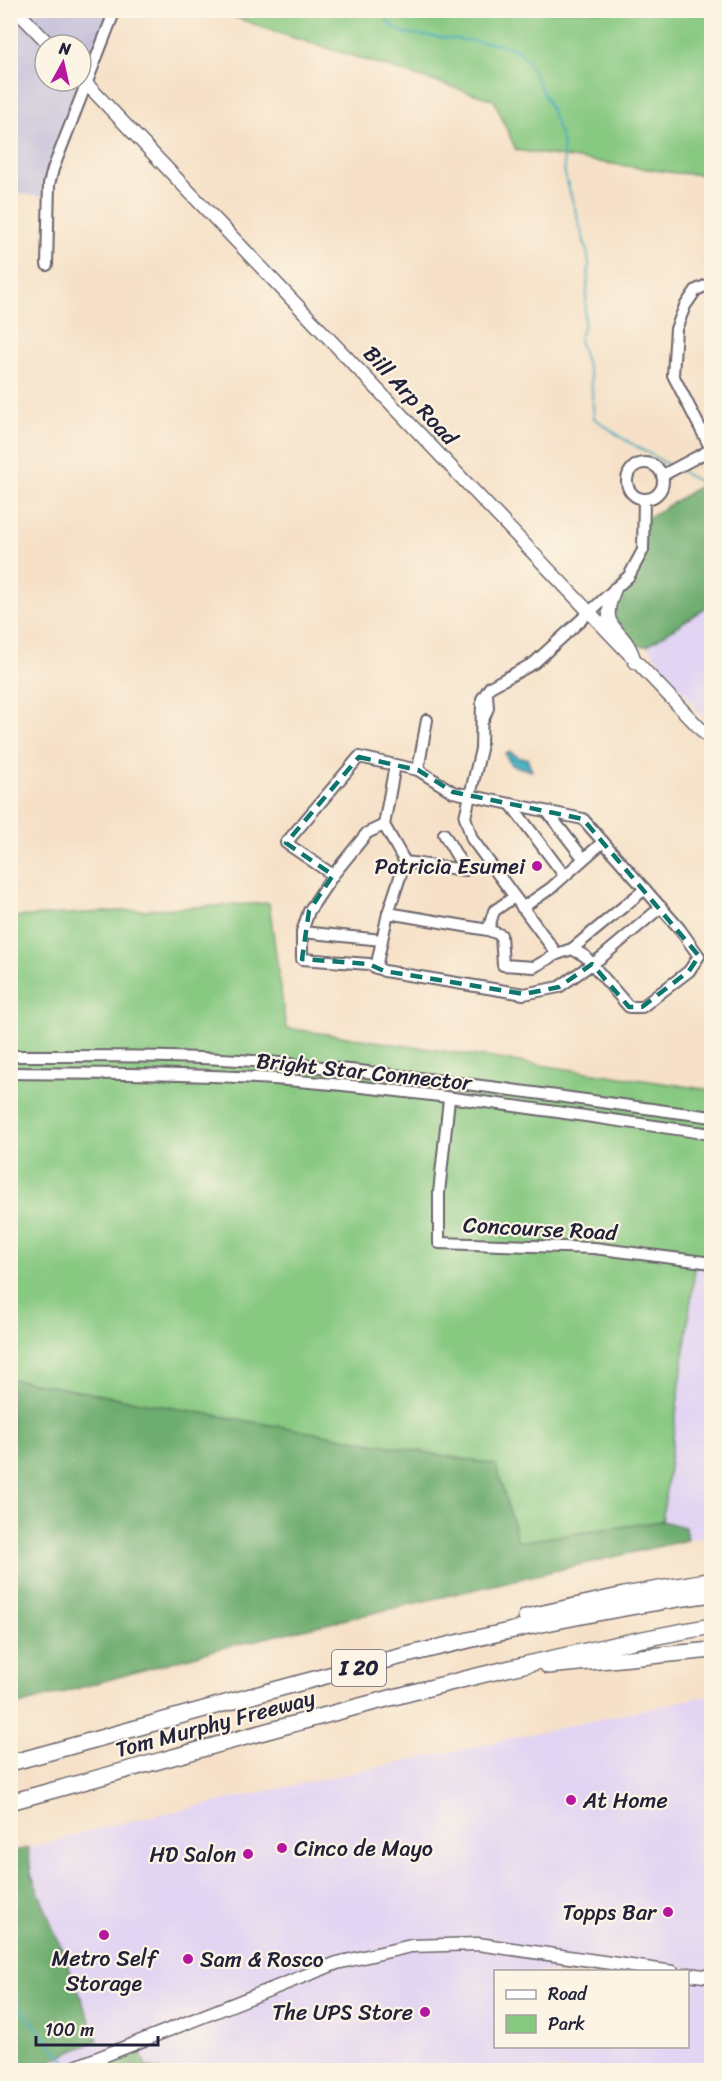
<svg xmlns="http://www.w3.org/2000/svg" width="722" height="2081" viewBox="0 0 722 2081" font-family="Sriracha,sans-serif">
	<rect width="100%" height="100%" fill="#fcf5e5"/>
	<filter id="ink" filterUnits="userSpaceOnUse"><feTurbulence type="fractalNoise" baseFrequency=".0167" numOctaves="2"/><feDisplacementMap in="SourceGraphic" scale="12" xChannelSelector="R" yChannelSelector="G"/><feConvolveMatrix kernelMatrix="1 2 1 2 8 2 1 2 1" color-interpolation-filters="sRGB"/></filter>
	<filter id="wash" filterUnits="userSpaceOnUse"><feTurbulence type="fractalNoise" baseFrequency=".008" numOctaves="4" result="noise"/><feDisplacementMap in="SourceGraphic" scale="24" xChannelSelector="R" yChannelSelector="G"/><feGaussianBlur stdDeviation="1.35" result="paint"/><feColorMatrix in="noise" values="0 0 0 0 0 0 0 0 0 0 0 0 0 0 0 0 0 1.4 0 .05"/><feComposite in="paint" operator="in"/></filter>
	<g filter="url(#wash)">
		<rect width="100%" height="100%" fill="#f6e1c8"/>
		<!-- built -->
		<g fill="#e2d4f3" fill-rule="evenodd">
			<polygon points="711,604 711,726 647,646"/>
			<polygon points="696,1260 711,1263 711,1536 687,1540 685,1527 662,1521"/>
			<path d="M711,1695V2070H161L146,2066L29,2070L98,2040L31,1873L28,1848L107,1826ZM496,1972H688V2046H496Z"/>
		</g>
		<!-- industrial -->
		<path fill="#c5c0da" fill-rule="evenodd" d="M10,11H114L86,83L49,198L11,192ZM45,45H81V81H45Z"/>
		<!-- green -->
		<g fill="#88c982" stroke="#55765e" stroke-width="1.5">
			<polygon points="217,11 711,11 711,175 676,173 516,150 494,100 285,35"/>
			<polygon points="269,903 286,1028 711,1090 711,1263 696,1261 662,1521 518,1542 496,1465 11,1379 11,917"/>
		</g>
		<!-- forest -->
		<g fill="#6ead70" stroke="#486856" stroke-width="1.5">
			<polygon points="711,479 711,604 647,646 631,645 607,619 615,589 643,550 645,520"/>
			<polygon points="11,1379 496,1465 518,1542 662,1521 685,1527 687,1540 222,1648 11,1707"/>
			<polygon points="28,1848 31,1873 98,2040 29,2070 11,2070 11,1852"/>
			<polygon points="136,2043 146,2066 161,2070 68,2070"/>
		</g>
		<!-- water -->
		<polygon fill="#3ca9bc" stroke="#2f667c" stroke-width="1.5" points="510,752 520,758 527,758 532,771 511,765 505,754"/>
		<g fill="none" stroke-linecap="round" stroke-linejoin="round">
			<!-- stream -->
			<g stroke="#3ca9bc" stroke-width="2">
				<path d="M385,10C385,24 393,28 404,33L499,44L516,49L527,60L551,109L562,141L565,175L587,251L589,264L584,325L579,340L591,378L594,418L622,438L669,465"/>
				<polyline points="682,472 712,489"/>
				<polyline points="10,1987 20,2008 64,2059 67,2067"/>
			</g>
		</g>
	</g>
	<g filter="url(#ink)">
		<g fill="none" stroke-linecap="round" stroke-linejoin="round">
			<defs>
				<g id="minor">
					<polyline points="47,265 49,184 53,169 115,10"/>
					<polyline points="711,449 673,375 676,329 685,306 696,290 712,283"/>
					<circle cx="645" cy="481" r="18"/>
					<polyline points="663,475 712,449"/>
					<polyline points="483,720 488,708 487,695"/>
					<polyline points="395,765 384,825 405,862 465,870"/>
					<polyline points="418,770 427,720"/>
					<polyline points="512,806 564,875"/>
					<polyline points="549,814 583,858"/>
					<polyline points="444,834 465,870"/>
					<polyline points="333,875 367,833 384,825"/>
					<polyline points="514,897 494,911 488,930 388,913 382,940 302,932 309,911 333,875 286,843 359,757 418,770 453,792 583,819 679,928 699,956 689,971 642,1007 629,1007 585,956 572,949 557,954 472,839 465,817 481,749 482,699 490,687 534,663 629,576 643,550 644,499"/>
					<polyline points="522,908 551,888 603,842"/>
					<polyline points="388,913 405,862"/>
					<polyline points="488,930 501,935 503,965 534,967 557,954"/>
					<polyline points="302,932 302,959 369,964 384,971 524,994 559,987 602,957 661,907"/>
					<polyline points="572,949 645,889"/>
					<polyline points="376,968 382,940"/>
					<path d="M10,1056C100,1056 190,1055 279,1063C423,1076 567,1098 712,1117"/>
					<path d="M10,1073C98,1074 186,1073 274,1079C420,1090 566,1114 712,1134"/>
					<polyline points="449,1099 439,1193 439,1243 594,1248 712,1263"/>
				</g>
				<g id="major">
					<polyline points="16,10 50,45"/>
					<polyline points="81,78 712,741"/>
					<path d="M615,589C596,634 625,623 635,662"/>
					<polyline points="688,1974 712,1977"/>
					<polyline points="68,2070 337,1963 411,1946 478,1944 673,1972"/>
				</g>
				<g id="highway">
					<polyline points="526,1617 624,1595 712,1580"/>
					<polyline points="548,1666 712,1650"/>
					<path d="M10,1763C242,1700 473,1627 712,1594"/>
					<path d="M10,1802C243,1739 474,1668 712,1626"/>
				</g>
			</defs>
			<!-- minor casing -->
			<use href="#minor" stroke="#6c656c" stroke-width="14"/>
			<!-- major casing -->
			<use href="#major" stroke="#6c656c" stroke-width="15"/>
			<!-- highway casing -->
			<use href="#highway" stroke="#6c656c" stroke-width="18"/>
			<!-- minor -->
			<use href="#minor" stroke="#fff" stroke-width="10"/>
			<!-- major -->
			<use href="#major" stroke="#fff" stroke-width="12"/>
			<!-- highway -->
			<use href="#highway" stroke="#fff" stroke-width="15"/>
		</g>
	</g>
	<!-- marked area -->
	<path fill="none" stroke="#0f766e" stroke-width="4.5" stroke-dasharray="12 8" stroke-linejoin="round" d="M359,757L418,770L453,792L583,819L699,956L689,971L642,1007H629L592,964L559,987L524,994L384,971L369,964L302,959L309,911L333,875L286,843Z"/>
	<!-- markers -->
	<g fill="#b5179e" stroke="#fcf5e5" stroke-width="2">
		<circle cx="537" cy="866" r="6"/>
		<circle cx="571" cy="1800" r="6"/>
		<circle cx="282" cy="1848" r="6"/>
		<circle cx="248" cy="1854" r="6"/>
		<circle cx="668" cy="1912" r="6"/>
		<circle cx="104" cy="1935" r="6"/>
		<circle cx="188" cy="1959" r="6"/>
		<circle cx="425" cy="2012" r="6"/>
	</g>
	<g text-anchor="middle" stroke-width="4.5" stroke-linejoin="round" paint-order="stroke">
		<!-- shield labels -->
		<rect fill="#fcf5e5" stroke="#63616e" stroke-width="1.5" x="332" y="1650" width="54" height="36" rx="4.5"/>
		<g font-size="21" font-weight="bold" fill="#22223b">
			<text x="359" y="1675">I 20</text>
		</g>
		<!-- street labels -->
		<g font-size="22" fill="#22223b" stroke="#fcf5e5">
			<text transform="translate(411 395) rotate(47)" y="8">Bill Arp Road</text>
			<text transform="translate(364 1071) rotate(6)" y="8">Bright Star Connector</text>
			<text transform="translate(540 1228) rotate(3)" y="8">Concourse Road</text>
			<text transform="translate(215 1723) rotate(-15)" y="8">Tom Murphy Freeway</text>
		</g>
		<!-- poi labels -->
		<g font-size="22" fill="#22223b" stroke="#fcf5e5" text-anchor="end">
			<text x="525" y="874">Patricia Esumei</text>
			<text x="583" y="1808" text-anchor="start">At Home</text>
			<text x="294" y="1856" text-anchor="start">Cinco de Mayo</text>
			<text x="236" y="1862">HD Salon</text>
			<text x="656" y="1920">Topps Bar</text>
			<text x="104" y="1966" text-anchor="middle">Metro Self<tspan x="104" dy="25">Storage</tspan></text>
			<text x="200" y="1967" text-anchor="start">Sam &amp; Rosco</text>
			<text x="413" y="2020">The UPS Store</text>
		</g>
	</g>
	<!-- margin -->
	<rect width="722" height="2081" fill="none" stroke="#fcf5e5" stroke-width="36"/>
	<!-- legend -->
	<rect x="494" y="1970" width="195" height="78" fill="#fcf5e5" stroke="#a5a1a1" stroke-width="1.5"/>
	<rect x="506" y="1990" width="30" height="9" fill="#ffffff" stroke="#a5a1a1" stroke-width="1.5"/>
	<text x="548" y="2000" font-size="18" fill="#22223b">Road</text>
	<rect x="506" y="2015" width="30" height="18" fill="#88c982" stroke="#a5a1a1" stroke-width="1.5"/>
	<text x="548" y="2030" font-size="18" fill="#22223b">Park</text>
	<!-- north arrow -->
	<g transform="translate(63 63) rotate(8)"><circle r="28" fill="#fcf5e5" stroke="#a5a1a1" stroke-width="1.5"/>
	<path d="M0-4.5L10 22L0 15L-10 22Z" fill="#b5179e"/>
	<text y="-9" font-size="16" font-weight="bold" text-anchor="middle" fill="#22223b">N</text>
	</g>
	<!-- scale -->
	<path d="M36 2036v9h122v-9" fill="none" stroke="#22223b" stroke-width="3"/>
	<text x="45" y="2036" font-size="18" fill="#22223b" stroke="#fcf5e5" stroke-width="4.5" paint-order="stroke">100 m</text>
</svg>
